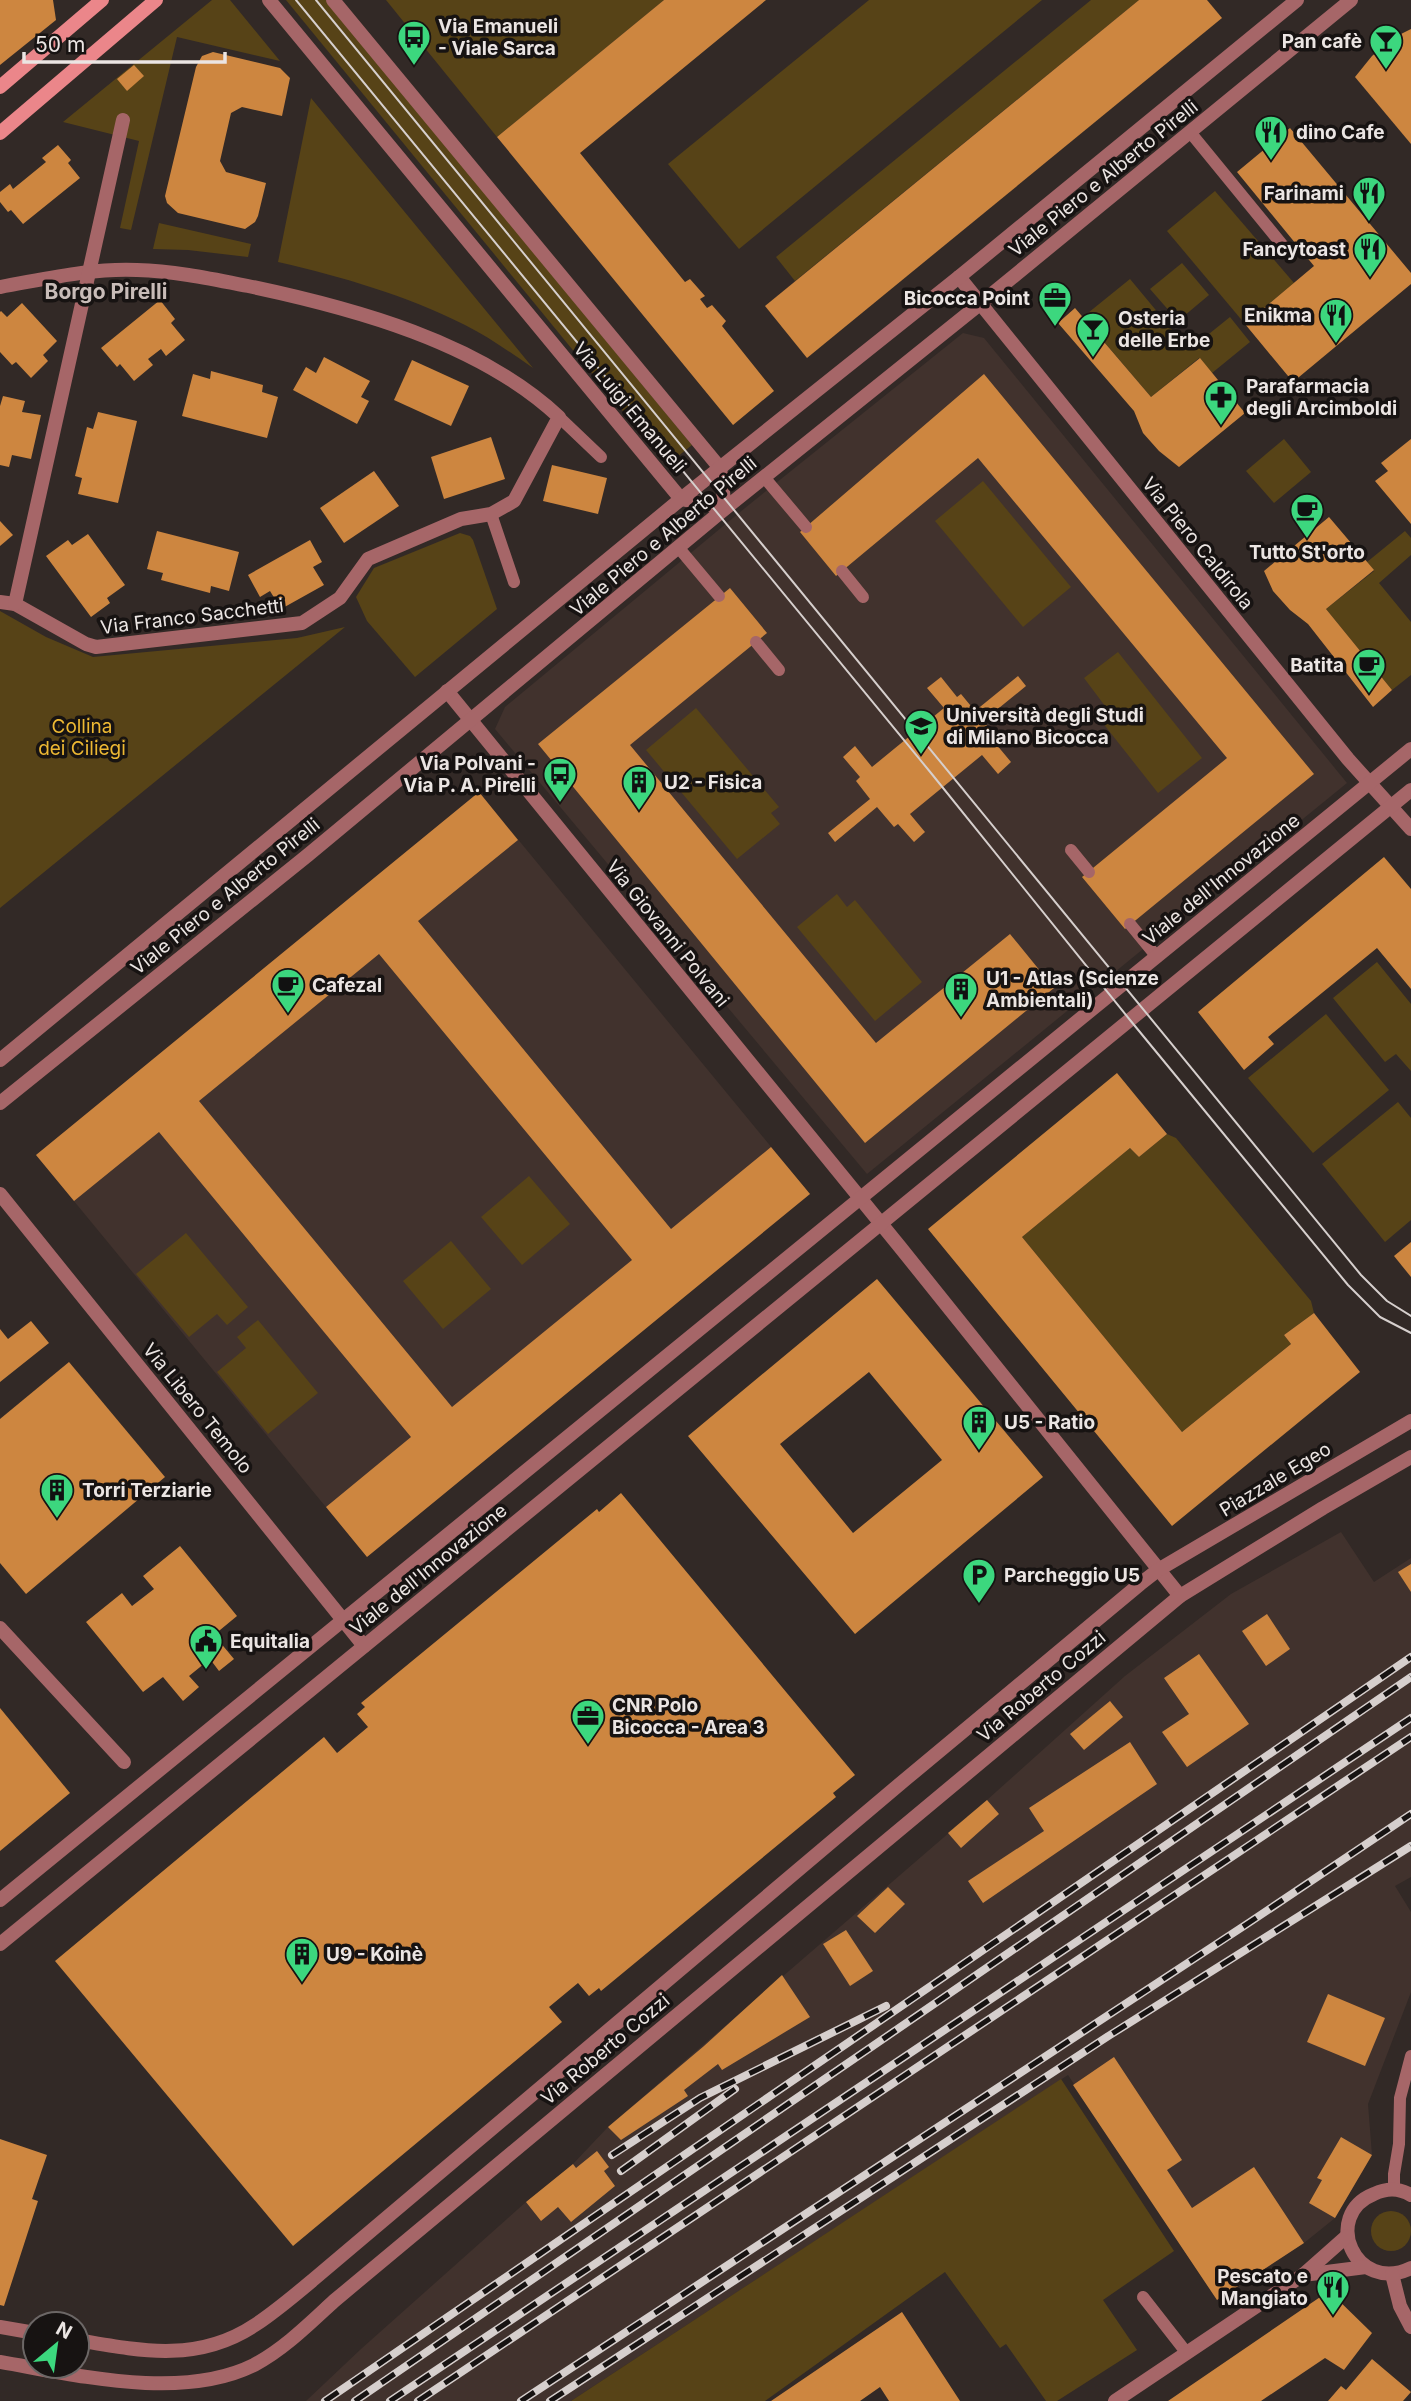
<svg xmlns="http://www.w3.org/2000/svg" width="1411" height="2401" viewBox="0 0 1411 2401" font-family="Inter,sans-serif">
	<rect width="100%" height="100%" fill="#322926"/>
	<!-- built -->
	<g fill="#41322d">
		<polygon points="963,333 984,338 1347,783 867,1174 495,729 505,707 745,508"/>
		<polygon points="479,792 810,1194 367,1557 36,1155"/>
		<polygon points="1341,1532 1374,1582 1411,1558 1411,1877 1395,1886 1411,1912 1411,1992 1368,2104 1372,2155 1335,2218 1304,2243 1217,2300 1068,2075 571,2401 306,2401 361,2349 526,2202 573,2164 608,2127 987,1800 1125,1676 1231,1594"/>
	</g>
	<!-- green -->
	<g fill="#574317">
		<polygon points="212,0 230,0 280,61 177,37 131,230 120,228 139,141 63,122"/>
		<polygon points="286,0 326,0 692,445 667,465"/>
		<polygon points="386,0 664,0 497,137"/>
		<polygon points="869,0 1042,0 739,249 668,164"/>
		<polygon points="1091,0 1139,0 795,281 776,257"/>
		<path d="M311,98L533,368C511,353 489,337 465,325C405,295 343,277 278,262Z"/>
		<polygon points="1215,191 1294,283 1245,324 1167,231"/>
		<polygon points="159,223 251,244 248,257 188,250 153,249"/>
		<polygon points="1182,263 1209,295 1178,321 1150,289"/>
		<polygon points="1130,279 1189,350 1230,317 1250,342 1212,373 1199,358 1151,397 1083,317"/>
		<polygon points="1284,439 1311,472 1274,503 1246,471"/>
		<polygon points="983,481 1071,587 1023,627 935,521"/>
		<polygon points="1405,531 1411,538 1411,555 1379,583 1411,622 1411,675 1392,690 1326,609 1374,571 1367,562"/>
		<polygon points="460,533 470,536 473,540 497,609 415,677 367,621 356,597 374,568"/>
		<polygon points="0,611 46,637 93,657 297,638 345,627 0,908"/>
		<polygon points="1118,652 1202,758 1158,793 1102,722 1111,714 1084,678"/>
		<polygon points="696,708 779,807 771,813 780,824 737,859 646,750"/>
		<polygon points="837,894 847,907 855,900 922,982 875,1021 797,927"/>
		<polygon points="1377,962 1411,1004 1411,1071 1396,1054 1385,1062 1333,998"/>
		<polygon points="1326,1014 1389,1090 1313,1153 1248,1078"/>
		<polygon points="1398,1102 1411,1118 1411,1220 1385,1242 1322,1164"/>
		<polygon points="1167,1134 1176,1138 1311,1301 1314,1313 1284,1335 1291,1344 1182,1432 1022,1237 1130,1148 1139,1157"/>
		<polygon points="529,1176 570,1224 522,1265 481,1217"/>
		<polygon points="186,1233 248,1307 227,1325 217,1314 189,1337 136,1274"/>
		<polygon points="451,1241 491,1289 443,1329 403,1281"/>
		<polygon points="258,1320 318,1393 268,1434 217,1372 246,1348 237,1337"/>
		<polygon points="1061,2079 1174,2251 1103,2300 1137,2350 1057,2401 1046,2401 1006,2344 1000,2348 945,2272 765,2401 571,2401"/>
		<circle cx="1391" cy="2231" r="20"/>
	</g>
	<!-- building -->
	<g fill="#cd8640" fill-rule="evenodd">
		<polygon points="0,0 53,0 56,20 0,65"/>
		<polygon points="664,0 766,0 580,153 685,282 690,279 705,296 700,299 707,308 712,305 726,321 722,326 774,391 733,425 497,137"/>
		<polygon points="1139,0 1207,0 1222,18 807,358 765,306"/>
		<polygon points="1411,29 1411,144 1355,77 1372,56 1393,38"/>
		<polygon points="213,52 280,68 290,78 282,116 242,107 231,113 220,161 226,172 266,183 258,216 255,222 245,229 178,213 167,203 165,196 196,67 202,56"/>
		<polygon points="134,65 144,76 127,91 117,79"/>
		<polygon points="1290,128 1411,273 1411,284 1293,382 1245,324 1314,266 1237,172"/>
		<polygon points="58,145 71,160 68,163 80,178 23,224 11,210 8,212 0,202 0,192 10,184 13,189 46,162 42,158"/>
		<polygon points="160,300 175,319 171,323 185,340 166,356 161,349 148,359 153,365 134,381 120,364 117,367 101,348"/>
		<polygon points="22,303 57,341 43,355 48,361 31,378 16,362 12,365 0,352 0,312 1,311 7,317"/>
		<polygon points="1075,308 1151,397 1200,358 1245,413 1179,467 1159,451 1143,433 1134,411 1058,323"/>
		<polygon points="324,357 370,381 361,397 369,401 357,424 293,390 306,367 316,373"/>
		<polygon points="412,360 469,386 451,426 394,400"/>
		<polygon points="211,371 263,385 262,392 278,397 267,438 182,416 193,374 210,379"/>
		<polygon points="984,374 1314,774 1125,929 1082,877 1227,758 978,458 836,576 800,532"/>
		<polygon points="3,396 25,401 22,412 41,415 31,459 12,455 9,467 0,465 0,406"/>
		<polygon points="98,412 137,421 118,503 78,494 82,478 75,476 87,427 93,429"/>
		<polygon points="491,437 505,479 444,499 431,457"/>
		<polygon points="1411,439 1411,524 1375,481 1388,471 1381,463"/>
		<polygon points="552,465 607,478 598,514 543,501"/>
		<polygon points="374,471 399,506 344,543 320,508"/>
		<polygon points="1329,517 1374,570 1326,609 1392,690 1373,707 1308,624 1290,610 1273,591 1264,571"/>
		<polygon points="0,521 13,535 0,546"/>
		<polygon points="157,531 239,552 229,591 211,586 210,593 161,580 163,573 147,569"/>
		<polygon points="88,534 125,585 107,598 110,603 91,617 46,556 68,540 72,545"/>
		<polygon points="310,540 322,562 313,567 324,585 281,609 270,591 260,597 248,575"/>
		<polygon points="730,588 767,633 630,745 876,1043 1010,934 1054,988 865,1143 538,744"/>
		<polygon points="1018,676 1026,686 983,721 1000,741 996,744 1011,762 998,774 982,755 910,814 925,832 914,842 898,824 894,827 877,807 835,842 828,833 870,799 856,781 860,777 843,757 855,746 872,767 944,708 927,688 941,677 957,697 961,694 975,711"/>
		<path d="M479,792L518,840L418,921L671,1229L771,1147L810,1194L367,1557L326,1507L411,1437L324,1332L159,1132L74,1201L36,1155ZM379,954L632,1260L452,1407L199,1101Z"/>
		<polygon points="1384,857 1411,889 1411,989 1377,948 1268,1037 1274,1044 1244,1070 1198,1012"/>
		<polygon points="1117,1073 1167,1134 1139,1157 1130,1148 1022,1237 1182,1432 1291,1344 1284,1335 1314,1313 1360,1372 1172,1526 928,1229"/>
		<polygon points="1411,1242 1411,1277 1394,1256"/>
		<path d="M877,1279L1043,1477L855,1634L688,1436ZM869,1372L942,1460L853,1533L780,1444Z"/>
		<polygon points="31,1321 49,1343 0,1382 0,1329 8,1339"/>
		<polygon points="69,1362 165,1477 26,1594 0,1563 0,1419"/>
		<polygon points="621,1493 855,1775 833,1793 836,1797 601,1991 599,1988 589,1996 578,1983 549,2007 562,2022 293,2246 55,1961 324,1737 337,1753 368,1727 357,1714 365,1707 361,1703 597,1509 599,1512"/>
		<polygon points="180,1546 237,1616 214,1635 234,1659 219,1671 210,1659 189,1676 199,1687 183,1701 163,1677 143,1692 86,1622 122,1593 132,1606 154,1589 143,1576"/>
		<polygon points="1411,1564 1411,1592 1398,1572"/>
		<polygon points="1267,1614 1290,1649 1266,1666 1242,1631"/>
		<polygon points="1199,1654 1249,1724 1187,1767 1162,1732 1189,1714 1164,1678"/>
		<polygon points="1110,1701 1123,1717 1084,1750 1070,1734"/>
		<polygon points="0,1708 70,1793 0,1851"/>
		<polygon points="1130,1742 1157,1784 983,1903 968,1881 1044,1831 1029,1808"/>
		<polygon points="987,1800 999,1814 961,1848 948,1833"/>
		<polygon points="888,1887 905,1904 875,1933 857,1916"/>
		<polygon points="846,1930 873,1971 850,1986 823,1944"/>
		<polygon points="782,1975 810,2017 722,2070 718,2064 684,2090 688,2096 621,2140 608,2127 704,2046"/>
		<polygon points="1328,1994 1385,2018 1365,2066 1307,2042"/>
		<polygon points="1114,2057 1182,2160 1167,2170 1192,2208 1254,2167 1304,2243 1217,2300 1073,2085"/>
		<polygon points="1341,2137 1372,2155 1335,2218 1309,2203 1322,2180 1317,2178"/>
		<polygon points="0,2139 47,2155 32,2199 38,2201 4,2306 0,2305"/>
		<polygon points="597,2151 609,2167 604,2171 615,2186 571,2222 558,2207 541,2221 526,2202 573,2164 576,2168"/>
		<polygon points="1329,2291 1372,2333 1344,2370 1325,2358 1261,2401 1168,2401"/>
		<polygon points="902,2312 960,2401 889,2401 880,2387 860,2401 771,2401"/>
		<polygon points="1372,2359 1411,2392 1403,2401 1328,2401 1341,2386 1346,2390"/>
	</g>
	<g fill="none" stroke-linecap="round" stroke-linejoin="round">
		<!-- lane -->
		<g stroke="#a66668" stroke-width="12">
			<polyline points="1190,132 1289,253"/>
			<polyline points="559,417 601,457"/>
			<polyline points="764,477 806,527"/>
			<polyline points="491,514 514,582"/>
			<polyline points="678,547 719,596"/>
			<polyline points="842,571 863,597"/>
			<polyline points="756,642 779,670"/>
			<polyline points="1071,850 1089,872"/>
			<polyline points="1130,924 1157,957"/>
			<polyline points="1394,2189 1394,2174 1399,2144 1400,2098 1411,2056"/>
			<polyline points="1143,2297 1186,2352"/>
		</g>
		<!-- street -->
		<g stroke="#a66668" stroke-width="14">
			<polyline points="269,0 681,499 725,508"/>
			<polyline points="333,0 720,468 725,508"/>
			<polyline points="959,277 1348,759 1411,829"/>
			<path d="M0,287C46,279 90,268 137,270C174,271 212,279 248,286C353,308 479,342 559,417L514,501L491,514L461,519L368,559L340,598L302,623L96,647L86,644L15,604L0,602"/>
			<polyline points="15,604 123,120"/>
			<polyline points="447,691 900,1247 1180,1596"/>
			<polyline points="0,1060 681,499 959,277 1297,0"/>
			<polyline points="0,1103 308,855 717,515 981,303 1351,0"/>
			<polyline points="0,1194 364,1646"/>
			<polyline points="0,1628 124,1762"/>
			<polyline points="0,1900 1411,749"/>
			<polyline points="0,1944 1411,790"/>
			<path d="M1411,2195C1398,2188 1387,2188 1374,2194C1321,2215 1355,2295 1411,2268"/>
			<polyline points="1392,2274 1400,2306 1411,2327"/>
			<polyline points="1303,2275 1366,2267"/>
			<polyline points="0,2327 35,2333"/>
			<path d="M77,2340C140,2351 198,2363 255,2325C275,2312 295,2295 314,2279L907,1778L1140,1584L1158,1570L1411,1421"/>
			<path d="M0,2362C77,2375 182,2401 254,2365C284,2349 309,2324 334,2301L1180,1596L1323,1508L1411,1457"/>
			<polyline points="1115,2401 1303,2275 1347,2236"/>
		</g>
		<!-- secondary -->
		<g stroke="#eb868a" stroke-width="14">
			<polyline points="0,87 102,0"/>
			<polyline points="0,133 156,0"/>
		</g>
		<!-- tram -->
		<g stroke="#d6cfcd" stroke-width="2">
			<polyline points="296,0 931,773 1130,1020 1348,1285 1380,1317 1411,1333"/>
			<polyline points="316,0 1361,1275 1387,1301 1411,1316"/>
		</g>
		<defs>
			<g id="rail">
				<polyline points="612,2155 700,2098 886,2006"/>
				<polyline points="621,2171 735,2089"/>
				<polyline points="325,2401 1411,1657"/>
				<polyline points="355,2401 1411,1677"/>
				<polyline points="390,2401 1411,1718"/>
				<polyline points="418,2401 1411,1737"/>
				<polyline points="521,2401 1250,1922 1411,1814"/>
				<polyline points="550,2401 1110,2035 1411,1846"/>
			</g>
		</defs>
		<!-- rail casing -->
		<use href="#rail" stroke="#d6cfcd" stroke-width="8"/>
		<!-- rail -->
		<use href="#rail" stroke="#171312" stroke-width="5" stroke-dasharray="16" stroke-linecap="butt"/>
	</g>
	<!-- icons -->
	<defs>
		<symbol id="bus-pin" viewBox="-11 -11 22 30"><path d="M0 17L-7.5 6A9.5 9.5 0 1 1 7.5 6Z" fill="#3cd77e" stroke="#171312"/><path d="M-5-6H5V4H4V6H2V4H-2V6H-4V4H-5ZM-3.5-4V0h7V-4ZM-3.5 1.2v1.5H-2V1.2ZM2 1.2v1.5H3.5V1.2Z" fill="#111"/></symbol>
		<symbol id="bar-pin" viewBox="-11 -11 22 30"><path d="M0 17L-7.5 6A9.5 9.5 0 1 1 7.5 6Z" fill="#3cd77e" stroke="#171312"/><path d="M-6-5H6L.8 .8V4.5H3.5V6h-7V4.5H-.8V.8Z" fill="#111"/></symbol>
		<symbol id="restaurant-pin" viewBox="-11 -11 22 30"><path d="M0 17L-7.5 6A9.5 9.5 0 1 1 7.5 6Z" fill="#3cd77e" stroke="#171312"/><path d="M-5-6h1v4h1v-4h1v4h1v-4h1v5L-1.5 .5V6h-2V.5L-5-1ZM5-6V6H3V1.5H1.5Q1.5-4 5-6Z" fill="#111"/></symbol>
		<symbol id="office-pin" viewBox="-11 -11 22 30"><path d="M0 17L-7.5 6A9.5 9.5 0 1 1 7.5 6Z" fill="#3cd77e" stroke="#171312"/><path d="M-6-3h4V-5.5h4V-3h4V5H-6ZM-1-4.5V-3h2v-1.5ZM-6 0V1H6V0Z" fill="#111"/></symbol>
		<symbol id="pharmacy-pin" viewBox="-11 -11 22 30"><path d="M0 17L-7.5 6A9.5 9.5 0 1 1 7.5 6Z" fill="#3cd77e" stroke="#171312"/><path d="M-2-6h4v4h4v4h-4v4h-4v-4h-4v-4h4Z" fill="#111"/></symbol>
		<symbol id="cafe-pin" viewBox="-11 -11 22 30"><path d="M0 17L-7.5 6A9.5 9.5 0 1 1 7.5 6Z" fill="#3cd77e" stroke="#171312"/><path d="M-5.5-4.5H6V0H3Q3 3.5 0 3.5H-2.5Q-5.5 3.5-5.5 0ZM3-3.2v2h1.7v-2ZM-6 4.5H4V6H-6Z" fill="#111"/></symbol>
		<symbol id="university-pin" viewBox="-11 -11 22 30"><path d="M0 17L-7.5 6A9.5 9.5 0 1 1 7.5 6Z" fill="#3cd77e" stroke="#171312"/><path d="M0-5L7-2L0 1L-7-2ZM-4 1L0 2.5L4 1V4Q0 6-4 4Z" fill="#111"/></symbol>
		<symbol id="building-pin" viewBox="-11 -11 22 30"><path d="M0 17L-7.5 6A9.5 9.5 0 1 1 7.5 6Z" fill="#3cd77e" stroke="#171312"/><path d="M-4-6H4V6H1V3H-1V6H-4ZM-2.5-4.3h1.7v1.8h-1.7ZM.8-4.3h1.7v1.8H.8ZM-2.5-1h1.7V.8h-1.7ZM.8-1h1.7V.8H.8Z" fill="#111"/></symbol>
		<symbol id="parking-pin" viewBox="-11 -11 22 30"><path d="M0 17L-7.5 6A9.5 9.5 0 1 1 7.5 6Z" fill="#3cd77e" stroke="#171312"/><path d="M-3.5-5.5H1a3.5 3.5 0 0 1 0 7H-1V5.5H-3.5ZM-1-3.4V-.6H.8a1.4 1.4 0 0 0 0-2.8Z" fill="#111"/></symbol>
		<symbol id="civic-pin" viewBox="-11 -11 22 30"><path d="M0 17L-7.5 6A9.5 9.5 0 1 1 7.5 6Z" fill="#3cd77e" stroke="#171312"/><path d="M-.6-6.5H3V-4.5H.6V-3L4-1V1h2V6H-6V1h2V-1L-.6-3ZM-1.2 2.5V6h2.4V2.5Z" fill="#111"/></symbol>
	</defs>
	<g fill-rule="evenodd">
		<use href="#bus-pin" x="395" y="18" width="38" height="52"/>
		<use href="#bar-pin" x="1367" y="22" width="38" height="52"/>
		<use href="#restaurant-pin" x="1252" y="113" width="38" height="52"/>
		<use href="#restaurant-pin" x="1350" y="174" width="38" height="52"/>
		<use href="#restaurant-pin" x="1351" y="230" width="38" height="52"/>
		<use href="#office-pin" x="1036" y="279" width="38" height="52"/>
		<use href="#restaurant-pin" x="1317" y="296" width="38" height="52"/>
		<use href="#bar-pin" x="1074" y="310" width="38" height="52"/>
		<use href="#pharmacy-pin" x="1202" y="378" width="38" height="52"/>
		<use href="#cafe-pin" x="1288" y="491" width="38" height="52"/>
		<use href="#cafe-pin" x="1350" y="646" width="38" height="52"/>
		<use href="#university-pin" x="902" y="707" width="38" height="52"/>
		<use href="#bus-pin" x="541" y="755" width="38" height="52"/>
		<use href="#building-pin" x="620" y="763" width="38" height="52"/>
		<use href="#cafe-pin" x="269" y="966" width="38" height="52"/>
		<use href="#building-pin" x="942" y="970" width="38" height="52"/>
		<use href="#building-pin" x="960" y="1403" width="38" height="52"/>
		<use href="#building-pin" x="38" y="1471" width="38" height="52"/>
		<use href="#parking-pin" x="960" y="1556" width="38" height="52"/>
		<use href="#civic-pin" x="187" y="1622" width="38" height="52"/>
		<use href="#office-pin" x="569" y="1697" width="38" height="52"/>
		<use href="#building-pin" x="283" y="1935" width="38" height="52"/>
		<use href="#restaurant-pin" x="1314" y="2268" width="38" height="52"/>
	</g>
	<g text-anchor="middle" stroke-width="7" stroke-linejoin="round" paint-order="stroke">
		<!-- poi labels -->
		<g font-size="19" font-weight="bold" fill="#ebe5e3" stroke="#171312" text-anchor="start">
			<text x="438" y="33">Via Emanueli<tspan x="438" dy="22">- Viale Sarca</tspan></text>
			<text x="1362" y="48" text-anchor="end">Pan cafè</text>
			<text x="1296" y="139">dino Cafe</text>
			<text x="1344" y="200" text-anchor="end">Farinami</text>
			<text x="1346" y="256" text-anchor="end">Fancytoast</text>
			<text x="1030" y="305" text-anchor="end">Bicocca Point</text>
			<text x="1312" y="322" text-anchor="end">Enikma</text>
			<text x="1118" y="325">Osteria<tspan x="1118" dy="22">delle Erbe</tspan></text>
			<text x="1246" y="393">Parafarmacia<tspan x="1246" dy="22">degli Arcimboldi</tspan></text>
			<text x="1307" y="559" text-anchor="middle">Tutto St'orto</text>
			<text x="1344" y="672" text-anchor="end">Batita</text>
			<text x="946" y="722">Università degli Studi<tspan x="946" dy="22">di Milano Bicocca</tspan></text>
			<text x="536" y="770" text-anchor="end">Via Polvani -<tspan x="536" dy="22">Via P. A. Pirelli</tspan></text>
			<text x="664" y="789">U2 - Fisica</text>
			<text x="986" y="985">U1 - Atlas (Scienze<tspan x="986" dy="22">Ambientali)</tspan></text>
			<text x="312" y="992">Cafezal</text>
			<text x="1004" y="1429">U5 - Ratio</text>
			<text x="82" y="1497">Torri Terziarie</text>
			<text x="1004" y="1582">Parcheggio U5</text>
			<text x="230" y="1648">Equitalia</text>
			<text x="612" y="1712">CNR Polo<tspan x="612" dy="22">Bicocca - Area 3</tspan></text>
			<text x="326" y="1961">U9 - Koinè</text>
			<text x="1308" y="2283" text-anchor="end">Pescato e<tspan x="1308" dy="22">Mangiato</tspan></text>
		</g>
		<!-- street labels -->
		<g font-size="19" fill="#ebe5e3" stroke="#171312">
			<text transform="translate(1103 178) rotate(-39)" y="7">Viale Piero e Alberto Pirelli</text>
			<text transform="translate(630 407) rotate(50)" y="7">Via Luigi Emanueli</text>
			<text transform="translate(663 536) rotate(-40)" y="7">Viale Piero e Alberto Pirelli</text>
			<text transform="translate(1198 543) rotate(51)" y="7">Via Piero Caldirola</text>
			<text transform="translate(192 616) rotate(-7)" y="7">Via Franco Sacchetti</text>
			<text transform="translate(1221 879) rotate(-39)" y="7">Viale dell'Innovazione</text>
			<text transform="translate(225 896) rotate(-39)" y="7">Viale Piero e Alberto Pirelli</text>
			<text transform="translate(668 933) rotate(51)" y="7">Via Giovanni Polvani</text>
			<text transform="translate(198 1408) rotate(51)" y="7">Via Libero Temolo</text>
			<text transform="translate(1275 1479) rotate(-31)" y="7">Piazzale Egeo</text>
			<text transform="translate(428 1569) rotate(-39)" y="7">Viale dell'Innovazione</text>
			<text transform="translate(1041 1686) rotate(-40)" y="7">Via Roberto Cozzi</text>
			<text transform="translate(605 2049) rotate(-40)" y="7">Via Roberto Cozzi</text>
		</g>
		<!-- park labels -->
		<g font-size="19" fill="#edb833" stroke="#171312">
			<text x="82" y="733">Collina<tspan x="82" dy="22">dei Ciliegi</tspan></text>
		</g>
		<!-- neighbourhood labels -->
		<g font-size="21" font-weight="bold" fill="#c8bcb8" stroke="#171312">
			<text x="106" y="299">Borgo Pirelli</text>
		</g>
	</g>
	<!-- north arrow -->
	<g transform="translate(56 2345) rotate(29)"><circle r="33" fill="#171312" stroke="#6c6766" stroke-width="2"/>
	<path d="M0-5L12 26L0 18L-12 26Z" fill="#3cd77e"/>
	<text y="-10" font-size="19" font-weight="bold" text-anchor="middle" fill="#ebe5e3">N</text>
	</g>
	<!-- scale -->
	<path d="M24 52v10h201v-10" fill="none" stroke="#ebe5e3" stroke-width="3.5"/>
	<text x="35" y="52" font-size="21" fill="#ebe5e3" stroke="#171312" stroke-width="5" paint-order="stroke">50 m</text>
</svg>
